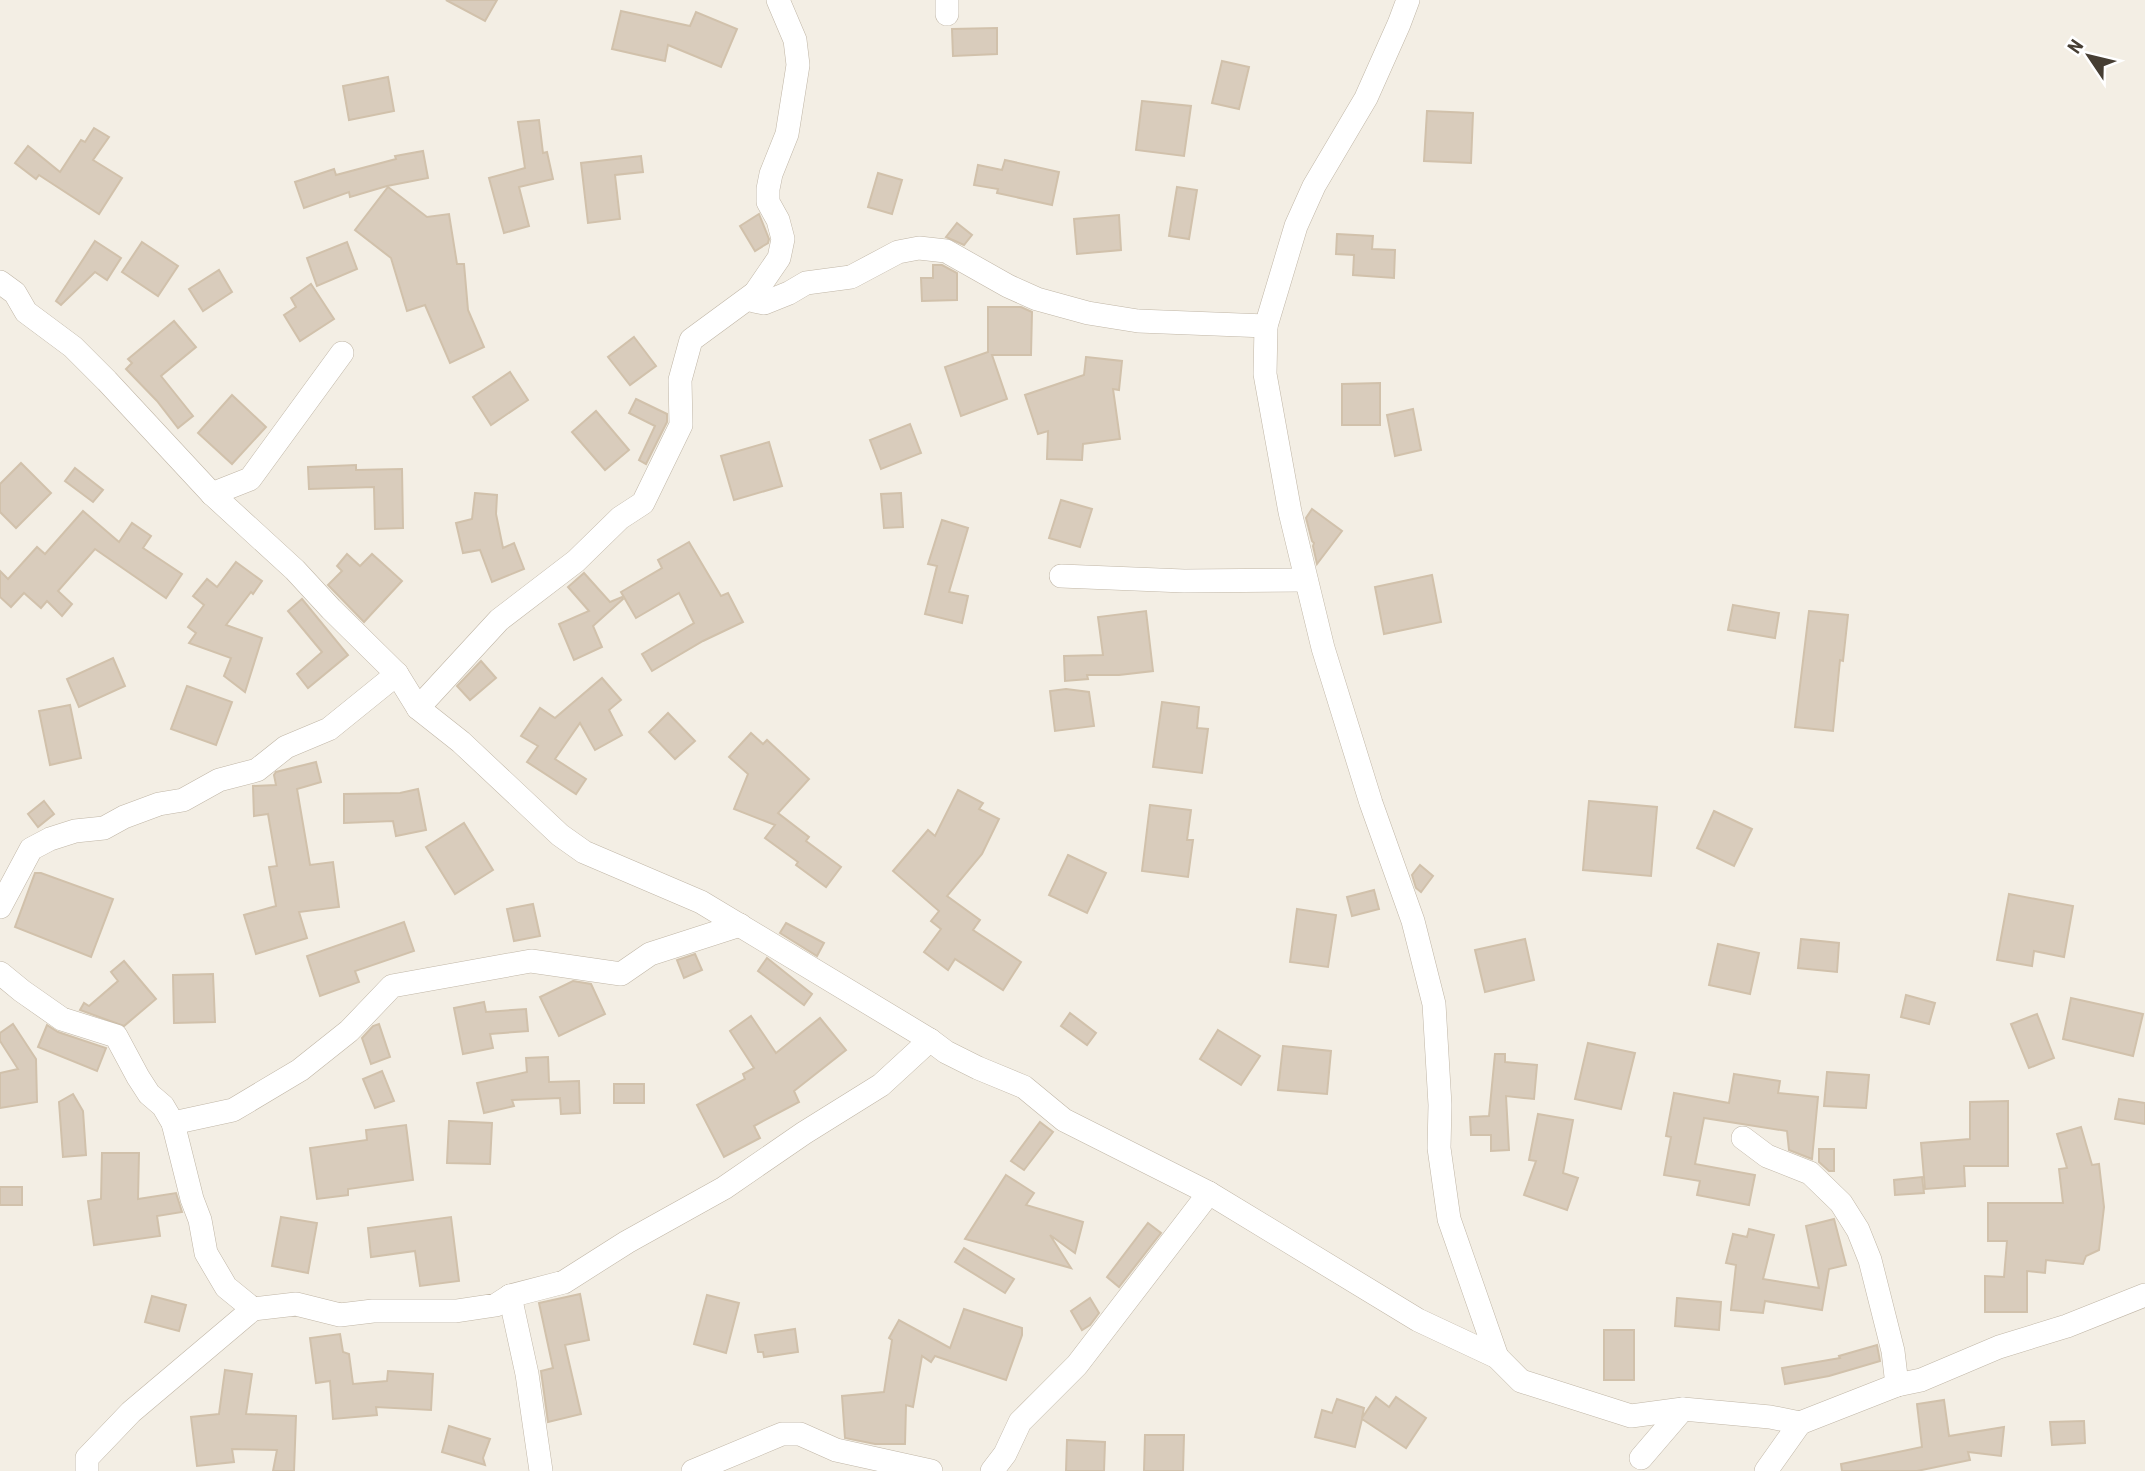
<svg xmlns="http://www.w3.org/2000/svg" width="2145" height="1471" viewBox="0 0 2145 1471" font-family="'Roboto Condensed',sans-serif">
	<rect width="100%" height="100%" fill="#f3eee4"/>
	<!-- building -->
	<g fill="#d9ccbc" stroke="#d1c1ab" stroke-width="2">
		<polygon points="446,0 497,0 485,21"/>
		<polygon points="621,11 690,26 696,12 737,29 721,67 668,45 665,61 612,49"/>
		<polygon points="997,28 997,54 953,56 952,29"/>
		<polygon points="1222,61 1249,67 1239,109 1212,103"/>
		<polygon points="388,77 394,111 349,120 343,86"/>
		<polygon points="1142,101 1191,106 1184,156 1136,150"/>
		<polygon points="1427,111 1473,113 1471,163 1424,161"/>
		<polygon points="539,120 543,153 547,152 553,179 519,187 529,226 504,233 489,178 525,168 518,122"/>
		<polygon points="94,128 109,137 93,160 122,178 99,214 39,175 36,179 15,163 28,146 60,172 81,140 85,142"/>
		<polygon points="423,151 428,178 387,186 350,197 349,192 304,208 295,182 334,169 336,175 396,159 395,156"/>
		<polygon points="641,156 643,172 615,175 620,219 588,223 581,163"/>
		<polygon points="1005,160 1059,172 1052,205 997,193 998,189 974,185 978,165 1002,170"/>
		<polygon points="878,173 902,180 892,214 868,207"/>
		<polygon points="388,187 427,217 449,214 457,264 464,264 468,310 484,347 450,363 425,305 407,311 391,258 355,230"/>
		<polygon points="1177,187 1197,190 1189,239 1169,236"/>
		<polygon points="759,214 769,239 768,243 755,251 740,226"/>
		<polygon points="1119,215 1121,250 1077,254 1074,219"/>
		<polygon points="957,223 972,235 964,245 946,237"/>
		<polygon points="1337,234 1373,236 1372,249 1395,250 1394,278 1353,275 1354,255 1336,254"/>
		<polygon points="95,241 121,258 107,280 95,272 61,305 56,301"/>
		<polygon points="142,242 178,266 158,296 122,272"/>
		<polygon points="347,242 357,269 317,286 307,258"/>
		<polygon points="933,265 942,265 957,273 957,300 922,301 921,278 933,278"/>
		<polygon points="219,270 232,292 203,311 189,289"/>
		<polygon points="311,284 334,319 300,341 284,315 296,307 291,298"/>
		<polygon points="988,307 1021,307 1032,312 1031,355 992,355 1007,399 961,416 945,367 988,352"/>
		<polygon points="174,321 196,347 161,376 193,416 178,428 157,401 126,369 132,363 128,359"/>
		<polygon points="634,337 656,366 630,385 608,357"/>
		<polygon points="1086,357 1122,361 1119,390 1113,389 1120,439 1083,444 1082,460 1047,459 1048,431 1038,434 1025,395 1084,375"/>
		<polygon points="510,372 528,400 491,425 473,397"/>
		<polygon points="1380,383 1380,425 1342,425 1342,384"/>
		<polygon points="232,395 266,427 232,464 198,433"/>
		<polygon points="636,399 667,414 667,422 646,464 639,460 655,426 629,413"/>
		<polygon points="1413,409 1421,450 1395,456 1387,415"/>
		<polygon points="596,411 629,450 605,470 572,432"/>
		<polygon points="910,424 921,453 881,469 870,440"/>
		<polygon points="769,442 782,486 734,500 721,456"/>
		<polygon points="21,463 51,493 16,528 0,512 0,484"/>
		<polygon points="356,465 356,470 402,469 403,528 375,529 374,487 309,489 308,467"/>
		<polygon points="75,468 103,490 93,502 65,481"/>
		<polygon points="475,493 497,495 496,514 503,548 514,543 524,569 492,582 480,550 463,553 456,523 472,519"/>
		<polygon points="901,493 903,527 884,528 881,494"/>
		<polygon points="1061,500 1092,509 1080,547 1049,538"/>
		<polygon points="1312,509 1342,531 1317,564 1313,546 1314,543 1312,541 1306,518"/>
		<polygon points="83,511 119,542 132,523 151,536 143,548 182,574 166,598 95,549 58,591 72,604 62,616 47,601 41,608 24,593 11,607 0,597 0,571 8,579 37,547 45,554"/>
		<polygon points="942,520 968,528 949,592 968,596 962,623 925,614 937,566 928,564"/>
		<polygon points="689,542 721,596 728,593 743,622 703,641 652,671 642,654 694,623 679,593 636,618 621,592 662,568 658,560"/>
		<polygon points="347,554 360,566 372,554 402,581 364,622 328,585 342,571 337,566"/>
		<polygon points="236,562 262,581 253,594 251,592 226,625 262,638 245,692 224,676 231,658 189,643 196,633 188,627 204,605 193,596 207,579 217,587"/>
		<polygon points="584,573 610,602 622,597 623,599 593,626 602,647 574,660 559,624 589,611 568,587"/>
		<polygon points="1432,575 1441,622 1384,634 1375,587"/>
		<polygon points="302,599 348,655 308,688 297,674 322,652 288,611"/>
		<polygon points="1733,605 1779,613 1775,638 1728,630"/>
		<polygon points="1146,611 1153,671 1119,675 1087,675 1088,679 1065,681 1064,656 1103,655 1098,617"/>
		<polygon points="1809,611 1848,615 1843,661 1840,660 1833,731 1795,727"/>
		<polygon points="113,658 125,686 79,707 67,679"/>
		<polygon points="481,661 496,678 470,700 457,686"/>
		<polygon points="602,678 621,700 609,710 622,735 595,750 580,723 555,759 586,779 576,794 527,762 538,746 521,736 540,708 555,718"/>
		<polygon points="187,686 232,702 216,745 171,729"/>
		<polygon points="1066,689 1089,692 1094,726 1055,731 1050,691"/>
		<polygon points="1162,702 1199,707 1197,728 1208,729 1202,773 1153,767"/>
		<polygon points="70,705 81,758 50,765 39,711"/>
		<polygon points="668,713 695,741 675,759 649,732"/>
		<polygon points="751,733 763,744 767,740 809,779 778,813 809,837 806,841 841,867 826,887 796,865 798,862 765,838 775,825 734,809 748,774 729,757"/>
		<polygon points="316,762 321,782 297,789 310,865 333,862 339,907 299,912 307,938 256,954 244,915 276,906 269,867 277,866 268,814 254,816 253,786 276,785 274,775 276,772"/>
		<polygon points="418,789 426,830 396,836 393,821 344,823 344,794 400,793"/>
		<polygon points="958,790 983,803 979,809 999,819 982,854 947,896 980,920 973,930 1021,962 1003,990 955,959 948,970 924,952 941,929 931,921 939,911 893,871 928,830 935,836"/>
		<polygon points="44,801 54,814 38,827 28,814"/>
		<polygon points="1589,801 1657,807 1651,876 1583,870"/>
		<polygon points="1150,805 1191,810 1187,840 1193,840 1188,877 1142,871"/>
		<polygon points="1714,811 1752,829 1734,866 1697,848"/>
		<polygon points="464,823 493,870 455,894 426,847"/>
		<polygon points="1068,855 1106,873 1087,913 1049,895"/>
		<polygon points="1420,865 1433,876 1421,892 1416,888 1412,875"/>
		<polygon points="35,873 41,873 113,899 91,957 15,927"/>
		<polygon points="1374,890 1379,909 1352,916 1347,897"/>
		<polygon points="2009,894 2073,906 2064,957 2034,951 2032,966 1997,960"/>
		<polygon points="533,904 540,936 514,941 507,909"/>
		<polygon points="1297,909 1336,915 1328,967 1290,962"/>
		<polygon points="404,922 414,951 355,971 359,982 320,996 307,956"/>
		<polygon points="786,923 824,943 817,956 780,933"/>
		<polygon points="1525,939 1534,980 1485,992 1475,950"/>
		<polygon points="1801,939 1839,943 1837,972 1798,968"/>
		<polygon points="1718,944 1759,953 1750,994 1709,985"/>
		<polygon points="695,954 702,970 684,978 677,960"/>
		<polygon points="767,958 812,994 804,1005 758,971"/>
		<polygon points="124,961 156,999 124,1026 80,1010 84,1003 89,1006 118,981 111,972"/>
		<polygon points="213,974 215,1022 174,1023 173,975"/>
		<polygon points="573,981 591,984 605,1014 559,1036 540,997"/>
		<polygon points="1906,995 1935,1003 1929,1024 1901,1017"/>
		<polygon points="2071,998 2143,1014 2133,1056 2063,1039"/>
		<polygon points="484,1002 486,1012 526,1009 528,1031 490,1034 493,1048 463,1054 454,1008"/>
		<polygon points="1070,1013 1096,1033 1087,1045 1061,1026"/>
		<polygon points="2037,1014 2054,1058 2029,1068 2011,1024"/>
		<polygon points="751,1016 776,1053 820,1018 846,1050 794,1091 799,1102 754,1126 760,1138 724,1157 697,1105 745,1079 743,1074 754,1068 730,1031"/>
		<polygon points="13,1024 36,1059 37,1102 0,1108 0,1073 18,1069 0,1041 0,1033"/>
		<polygon points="379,1024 390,1057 371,1064 362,1038 373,1026"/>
		<polygon points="47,1025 58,1032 106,1048 97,1071 38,1047"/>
		<polygon points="1218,1030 1260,1056 1241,1085 1200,1059"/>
		<polygon points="1588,1043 1635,1053 1621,1109 1575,1099"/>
		<polygon points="1283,1046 1331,1051 1327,1094 1278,1090"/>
		<polygon points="1495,1054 1505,1054 1505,1062 1537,1065 1534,1099 1506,1096 1509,1150 1491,1151 1491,1135 1471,1135 1470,1117 1489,1116"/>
		<polygon points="548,1057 549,1082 579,1081 580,1113 561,1114 560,1098 512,1100 514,1106 484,1113 477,1083 527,1072 526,1058"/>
		<polygon points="382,1071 394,1101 375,1108 363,1079"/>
		<polygon points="1827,1072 1869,1075 1866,1108 1824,1106"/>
		<polygon points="1734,1074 1780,1081 1778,1093 1818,1097 1812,1159 1789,1150 1787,1131 1704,1118 1695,1164 1755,1175 1749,1205 1697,1195 1700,1181 1664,1175 1671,1137 1666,1136 1674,1093 1729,1103"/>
		<rect x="614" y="1084" width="30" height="19"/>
		<polygon points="73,1094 83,1111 86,1155 63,1157 59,1102"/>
		<polygon points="2119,1099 2145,1103 2145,1124 2115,1119"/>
		<polygon points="2008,1101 2008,1166 1964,1166 1965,1186 1925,1189 1921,1143 1970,1139 1970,1102"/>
		<polygon points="1538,1114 1573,1120 1563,1173 1578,1178 1567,1210 1524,1195 1536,1161 1529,1160"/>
		<polygon points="449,1121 492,1123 490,1164 447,1163"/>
		<polygon points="1040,1122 1053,1132 1024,1170 1011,1161"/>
		<polygon points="406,1125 413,1180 348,1189 348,1195 317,1199 310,1148 367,1140 366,1130"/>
		<polygon points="2081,1127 2092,1165 2099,1164 2104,1207 2099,1250 2086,1256 2083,1264 2046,1260 2045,1273 2027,1271 2027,1312 1985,1312 1985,1276 2004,1277 2007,1241 1988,1241 1988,1203 2063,1203 2059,1169 2067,1168 2057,1134"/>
		<polygon points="1819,1149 1834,1149 1834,1171 1829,1171 1819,1162"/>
		<polygon points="102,1153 139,1153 138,1199 176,1193 182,1212 157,1216 160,1236 94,1245 88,1201 101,1199"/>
		<polygon points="1006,1175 1034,1193 1026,1205 1083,1222 1075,1253 1050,1235 1071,1268 965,1239"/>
		<polygon points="1922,1177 1924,1193 1895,1195 1894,1180"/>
		<rect x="0" y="1187" width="22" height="18"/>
		<polygon points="281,1217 317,1223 308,1273 272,1266"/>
		<polygon points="451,1217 459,1281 420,1286 415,1251 371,1257 368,1228"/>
		<polygon points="1834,1219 1846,1265 1829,1269 1822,1310 1765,1301 1763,1313 1731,1310 1736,1265 1726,1263 1733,1234 1747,1237 1749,1229 1774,1235 1763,1279 1819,1288 1806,1226"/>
		<polygon points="1148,1223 1161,1233 1119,1287 1107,1277"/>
		<polygon points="964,1248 1014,1279 1005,1293 955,1262"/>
		<polygon points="580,1294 589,1340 565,1345 581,1414 548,1422 541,1371 553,1368 539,1303"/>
		<polygon points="707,1295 739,1303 726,1353 694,1344"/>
		<polygon points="152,1296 186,1305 179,1331 145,1322"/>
		<polygon points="1090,1298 1099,1313 1090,1325 1082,1330 1071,1311"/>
		<polygon points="1677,1298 1721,1302 1719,1330 1675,1326"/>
		<polygon points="964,1309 1022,1328 1022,1335 1006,1380 935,1356 931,1362 922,1356 913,1407 906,1405 905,1444 875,1444 845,1438 842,1396 884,1392 892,1340 889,1338 899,1320 950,1348"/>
		<polygon points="795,1329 798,1352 764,1357 763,1352 758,1352 755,1335"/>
		<rect x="1604" y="1330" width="30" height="50"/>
		<polygon points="340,1334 343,1352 349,1354 353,1384 387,1381 388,1371 433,1374 431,1410 376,1407 377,1415 333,1419 330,1381 316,1383 310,1338"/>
		<polygon points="1877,1345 1880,1361 1829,1376 1785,1384 1782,1368 1840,1358 1839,1356"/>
		<polygon points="225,1370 252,1374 246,1414 296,1416 294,1471 273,1471 277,1450 232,1449 234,1462 197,1466 191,1417 219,1414"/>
		<polygon points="1376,1397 1389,1407 1396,1397 1426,1418 1406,1448 1362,1419 1355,1447 1315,1437 1322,1410 1332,1413 1337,1399 1364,1408 1362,1418"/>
		<polygon points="1944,1400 1949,1436 2004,1427 2001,1456 1968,1452 1970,1460 1917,1471 1842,1471 1841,1464 1922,1447 1917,1404"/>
		<polygon points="2084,1421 2085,1443 2052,1445 2050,1422"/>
		<polygon points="449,1426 490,1439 483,1458 485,1465 442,1452"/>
		<polygon points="1145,1435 1184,1435 1183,1471 1144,1471"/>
		<polygon points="1067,1440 1105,1442 1104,1471 1066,1471"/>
	</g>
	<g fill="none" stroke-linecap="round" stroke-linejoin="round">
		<defs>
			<g id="minor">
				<polyline points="947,0 947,14"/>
				<polyline points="1408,0 1399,24 1366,98 1314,186 1296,226 1266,326 1265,374 1290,512 1323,648 1371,803 1413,921 1434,1004 1440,1105 1439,1148 1449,1219 1497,1357"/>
				<polyline points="0,282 15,293 26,312 73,347 107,381 212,494 295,570 331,609 397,674 418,708 461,742 560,835 584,852 701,902 930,1040 946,1052 978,1068 1024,1087 1064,1120 1209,1193 1418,1320 1497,1357 1521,1381 1631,1416 1683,1409 1770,1417 1800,1423 1897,1385 1921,1380 1999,1347 2067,1326 2145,1295"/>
				<polyline points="755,293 754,301 764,303 789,293 806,283 851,277 898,252 919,248 946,251 1008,286 1037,299 1088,313 1138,321 1266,326"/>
				<polyline points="212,494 250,479 342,353"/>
				<polyline points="1061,576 1184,581 1306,580"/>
				<polyline points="418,708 499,620 576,561 620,518 643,503 681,425 680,380 691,340 755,293 779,258 783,239 778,220 768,202 768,189 771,174 787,134 798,65 795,40 778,0"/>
				<polyline points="0,907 31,849 50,839 75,831 104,828 124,817 159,804 183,800 219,780 257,770 286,747 329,729 397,674"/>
				<polyline points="0,973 22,991 62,1019 116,1036 138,1077 149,1094 163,1106 173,1123 192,1199 200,1220 206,1253 226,1287 253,1309 296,1304 340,1315 373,1311 456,1311 496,1305 510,1296 564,1282 627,1242 724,1188 804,1133 881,1085 930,1040"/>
				<polyline points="173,1123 233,1110 300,1070 349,1031 392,986 531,961 621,974 650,954 740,925"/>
				<polyline points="1743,1138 1767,1156 1810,1173 1841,1203 1858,1230 1870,1260 1893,1351 1897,1385"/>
				<polyline points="510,1296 527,1374 541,1471"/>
				<polyline points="1641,1458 1683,1409"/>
				<polyline points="87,1471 87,1458 131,1412 253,1309"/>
				<polyline points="693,1471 782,1434 800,1434 836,1450 931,1471"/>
				<polyline points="992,1471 1005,1454 1020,1422 1077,1365 1209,1193"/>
				<polyline points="1766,1471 1800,1423"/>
			</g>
		</defs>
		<!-- minor casing -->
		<use href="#minor" stroke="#c0b6a6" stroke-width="24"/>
		<!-- minor -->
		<use href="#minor" stroke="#fff" stroke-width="23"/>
	</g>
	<!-- north arrow -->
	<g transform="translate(2089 56) rotate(305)" stroke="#ffffff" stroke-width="5" paint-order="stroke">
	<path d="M0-5L12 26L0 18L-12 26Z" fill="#463e33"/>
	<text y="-10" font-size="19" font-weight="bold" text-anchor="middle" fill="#463e33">N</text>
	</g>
</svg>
